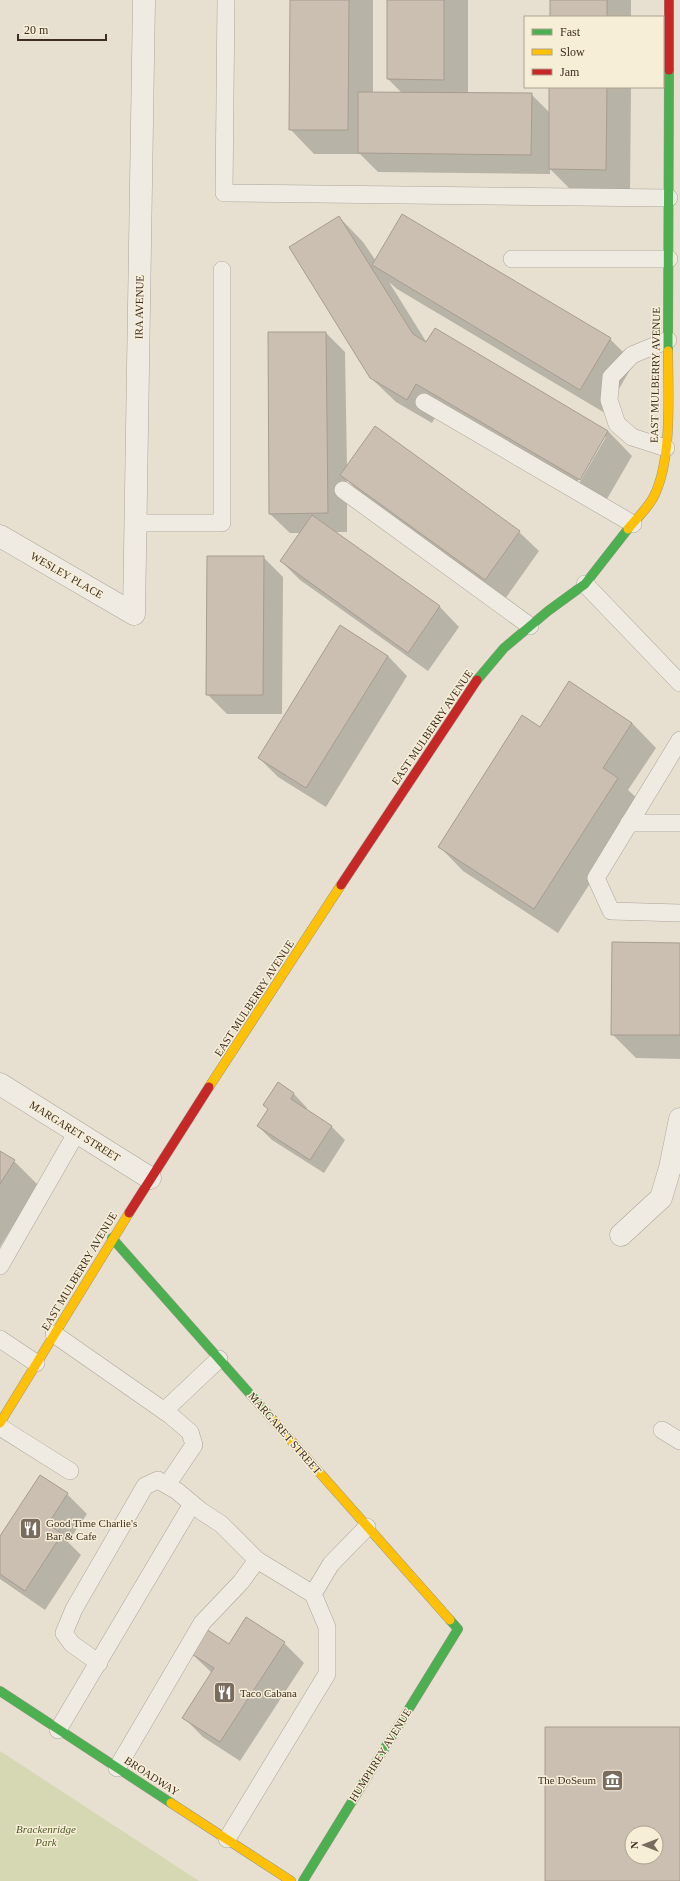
<svg xmlns="http://www.w3.org/2000/svg" width="680" height="1881" viewBox="0 0 680 1881" font-family="Georgia,serif">
	<rect width="100%" height="100%" fill="#e7e0d1"/>
	<!-- green -->
	<polygon fill="#d6d7b3" points="0,1751 199,1881 0,1881"/>
	<!-- shadow -->
	<g fill="#0003" fill-rule="evenodd">
		<polygon points="291,0 373,0 373,93 402,93 388,79 388,0 468,0 468,93 531,94 550,113 550,87 631,87 630,194 574,193 550,169 550,174 378,172 360,154 314,154 290,129"/>
		<rect x="551" y="0" width="80" height="17"/>
		<path d="M339,217L363,242L376,261L610,339L634,363L605,413L397,289L389,282L427,343L608,431L632,456L604,504L441,407L432,423L396,402L371,378ZM603,437H606L578,485L576,484Z"/>
		<polygon points="326,333 345,352 347,467 519,532 539,551 505,599 361,494 347,480 347,532 335,532 440,607 459,627 428,671 300,580 281,561 301,533 290,533 270,514"/>
		<polygon points="263,557 283,577 282,714 227,714 207,694"/>
		<polygon points="340,627 388,656 407,676 326,807 278,777 259,758"/>
		<polygon points="632,723 656,748 628,790 642,803 558,933 463,871 439,846 540,728"/>
		<polygon points="680,944 680,1059 636,1058 612,1034"/>
		<polygon points="278,1084 294,1094 307,1108 306,1110 331,1126 345,1140 324,1173 272,1140 258,1126 269,1110 264,1105"/>
		<polygon points="0,1152 14,1161 38,1185 0,1247"/>
		<polygon points="67,1494 87,1514 68,1542 81,1555 45,1610 0,1579 0,1538"/>
		<polygon points="246,1618 284,1643 304,1663 240,1761 203,1737 183,1717 212,1673 191,1653 229,1646"/>
	</g>
	<!-- building -->
	<g fill="#cbbfb2" stroke="#a89c90" fill-rule="evenodd">
		<polygon points="290,0 349,0 348,130 289,130"/>
		<polygon points="387,0 444,0 444,80 387,79"/>
		<rect x="550" y="0" width="57" height="17"/>
		<polygon points="549,87 607,87 606,170 549,169"/>
		<polygon points="358,92 532,93 531,155 358,153"/>
		<polygon points="402,214 611,338 580,390 372,265"/>
		<polygon points="339,216 413,334 426,342 435,328 608,431 580,480 416,384 407,400 370,378 289,247"/>
		<polygon points="268,332 326,332 328,513 269,514"/>
		<polygon points="375,426 520,531 485,580 340,475"/>
		<polygon points="312,515 440,606 408,653 280,561"/>
		<polygon points="207,556 264,556 263,695 206,695"/>
		<polygon points="340,625 388,656 306,788 258,758"/>
		<polygon points="569,681 632,723 603,768 618,778 534,909 438,847 522,715 540,727"/>
		<polygon points="612,942 680,943 680,1035 611,1035"/>
		<polygon points="278,1082 294,1093 291,1099 332,1126 310,1160 257,1126 268,1109 263,1105"/>
		<polygon points="0,1151 15,1160 0,1184"/>
		<polygon points="40,1475 68,1493 48,1524 62,1534 25,1591 0,1574 0,1536"/>
		<polygon points="246,1617 285,1642 220,1742 182,1718 214,1668 190,1653 206,1629 229,1644"/>
		<path d="M545,1727H680V1881H545ZM632,1833H656V1857H632Z"/>
	</g>
	<g fill="none" stroke-linecap="round" stroke-linejoin="round">
		<defs>
			<g id="lane">
				<polyline points="226,0 224,193 669,198"/>
				<polyline points="512,259 669,259"/>
				<polyline points="424,402 633,524"/>
				<polyline points="666,448 632,437 617,424 609,400 611,377 632,355 668,340"/>
				<polyline points="343,490 530,626"/>
				<polyline points="136,523 222,523 222,270"/>
				<polyline points="585,584 680,683"/>
				<polyline points="680,740 596,878 611,911 680,913"/>
				<polyline points="629,823 680,823"/>
				<polyline points="0,1266 77,1132"/>
				<polyline points="54,1334 170,1415 190,1432 194,1445 167,1485"/>
				<polyline points="0,1339 36,1363"/>
				<polyline points="164,1411 219,1359"/>
				<polyline points="0,1427 70,1471"/>
				<polyline points="662,1430 680,1441"/>
				<polyline points="99,1663 72,1644 64,1633 74,1609 145,1486 158,1480 177,1491 201,1511 221,1524 257,1560"/>
				<polyline points="58,1730 192,1504"/>
				<polyline points="117,1768 202,1623 241,1582 257,1560 313,1594"/>
				<polyline points="227,1839 327,1674 327,1627 313,1594 331,1564 367,1527"/>
			</g>
			<g id="street">
				<polyline points="0,536 134,614 144,0"/>
				<polyline points="0,1084 150,1178"/>
				<polyline points="621,1235 661,1198 670,1168 680,1119"/>
			</g>
			<g id="fast">
				<polyline points="668,351 669,70"/>
				<polyline points="477,680 504,648 548,611 585,584 628,529"/>
				<polyline points="112,1238 273,1420"/>
				<polyline points="0,1691 171,1803"/>
				<polyline points="303,1881 458,1629 450,1620"/>
			</g>
			<g id="slow">
				<path d="M628,529C636,519 647,509 653,498C673,461 668,392 668,351"/>
				<polyline points="209,1087 341,885"/>
				<polyline points="273,1420 450,1620"/>
				<polyline points="0,1423 129,1213"/>
				<polyline points="171,1803 291,1881"/>
			</g>
			<g id="jam">
				<polyline points="669,70 669,0"/>
				<polyline points="341,885 477,680"/>
				<polyline points="129,1213 209,1087"/>
			</g>
		</defs>
		<!-- lane casing -->
		<use href="#lane" stroke="#ada599" stroke-width="18"/>
		<!-- street casing -->
		<use href="#street" stroke="#ada599" stroke-width="23"/>
		<!-- fast casing -->
		<use href="#fast" stroke="#9c958a" stroke-width="10"/>
		<!-- slow casing -->
		<use href="#slow" stroke="#9c958a" stroke-width="10"/>
		<!-- jam casing -->
		<use href="#jam" stroke="#9c958a" stroke-width="10"/>
		<!-- lane -->
		<use href="#lane" stroke="#efebe3" stroke-width="17"/>
		<!-- street -->
		<use href="#street" stroke="#efebe3" stroke-width="22"/>
		<!-- fast -->
		<use href="#fast" stroke="#4caf50" stroke-width="9"/>
		<!-- slow -->
		<use href="#slow" stroke="#ffc107" stroke-width="9"/>
		<!-- jam -->
		<use href="#jam" stroke="#c62828" stroke-width="9"/>
	</g>
	<!-- icons -->
	<defs>
		<symbol id="restaurant-square" viewBox="-11 -11 22 22"><rect x="-9" y="-9" width="18" height="18" rx="4" fill="#786c5e" stroke="#f7eed8"/><path d="M-5-6h1v4h1v-4h1v4h1v-4h1v5L-1.5 .5V6h-2V.5L-5-1ZM5-6V6H3V1.5H1.5Q1.5-4 5-6Z" fill="#fff"/></symbol>
		<symbol id="museum-square" viewBox="-11 -11 22 22"><rect x="-9" y="-9" width="18" height="18" rx="4" fill="#786c5e" stroke="#f7eed8"/><path d="M0-6L6-3V-2H-6V-3ZM-5-1h2V3h-2ZM-1-1h2V3h-2ZM3-1h2V3H3ZM-6 4H6V6H-6Z" fill="#fff"/></symbol>
	</defs>
	<g fill-rule="evenodd">
		<use href="#restaurant-square" x="18" y="1516" width="25" height="25"/>
		<use href="#restaurant-square" x="212" y="1680" width="25" height="25"/>
		<use href="#museum-square" x="600" y="1768" width="25" height="25"/>
	</g>
	<g text-anchor="middle" stroke-width="3" stroke-linejoin="round" paint-order="stroke">
		<!-- street labels -->
		<g font-size="11" fill="#3d2e20" stroke="#f7eed8">
			<text transform="translate(139 307) rotate(-89)" y="4">IRA AVENUE</text>
			<text transform="translate(655 375) rotate(-89)" y="4">EAST MULBERRY AVENUE</text>
			<text transform="translate(67 575) rotate(30)" y="4">WESLEY PLACE</text>
			<text transform="translate(432 727) rotate(-56)" y="4">EAST MULBERRY AVENUE</text>
			<text transform="translate(254 998) rotate(-57)" y="4">EAST MULBERRY AVENUE</text>
			<text transform="translate(75 1131) rotate(32)" y="4">MARGARET STREET</text>
			<text transform="translate(79 1271) rotate(-59)" y="4">EAST MULBERRY AVENUE</text>
			<text transform="translate(285 1433) rotate(49)" y="4">MARGARET STREET</text>
			<text transform="translate(380 1755) rotate(-58)" y="4">HUMPHREY AVENUE</text>
			<text transform="translate(152 1776) rotate(33)" y="4">BROADWAY</text>
		</g>
		<!-- poi labels -->
		<g font-size="11" fill="#3d2e20" stroke="#f7eed8" text-anchor="start">
			<text x="46" y="1527">Good Time Charlie's<tspan x="46" dy="13">Bar &amp; Cafe</tspan></text>
			<text x="240" y="1697">Taco Cabana</text>
			<text x="596" y="1784" text-anchor="end">The DoSeum</text>
		</g>
		<!-- park labels -->
		<g font-size="11" font-style="italic" fill="#4d5a26" stroke="#f7eed8">
			<text x="46" y="1833">Brackenridge<tspan x="46" dy="13">Park</tspan></text>
		</g>
	</g>
	<!-- legend -->
	<rect x="524" y="16" width="140" height="72" fill="#f7eed8" stroke="#ada18e"/>
	<rect x="532" y="29" width="20" height="6" fill="#4caf50" stroke="#ada18e"/>
	<text x="560" y="36" font-size="12" fill="#3d2e20">Fast</text>
	<rect x="532" y="49" width="20" height="6" fill="#ffc107" stroke="#ada18e"/>
	<text x="560" y="56" font-size="12" fill="#3d2e20">Slow</text>
	<rect x="532" y="69" width="20" height="6" fill="#c62828" stroke="#ada18e"/>
	<text x="560" y="76" font-size="12" fill="#3d2e20">Jam</text>
	<!-- north arrow -->
	<g transform="translate(644 1845) rotate(270)"><circle r="19" fill="#f7eed8" stroke="#ada18e"/>
	<path d="M0-3L7 15L0 10L-7 15Z" fill="#786c5e"/>
	<text y="-6" font-size="11" font-weight="bold" text-anchor="middle" fill="#3d2e20">N</text>
	</g>
	<!-- scale -->
	<path d="M18 34v6h88v-6" fill="none" stroke="#3d2e20" stroke-width="2"/>
	<text x="24" y="34" font-size="12" fill="#3d2e20" stroke="#f7eed8" stroke-width="3" paint-order="stroke">20 m</text>
</svg>
